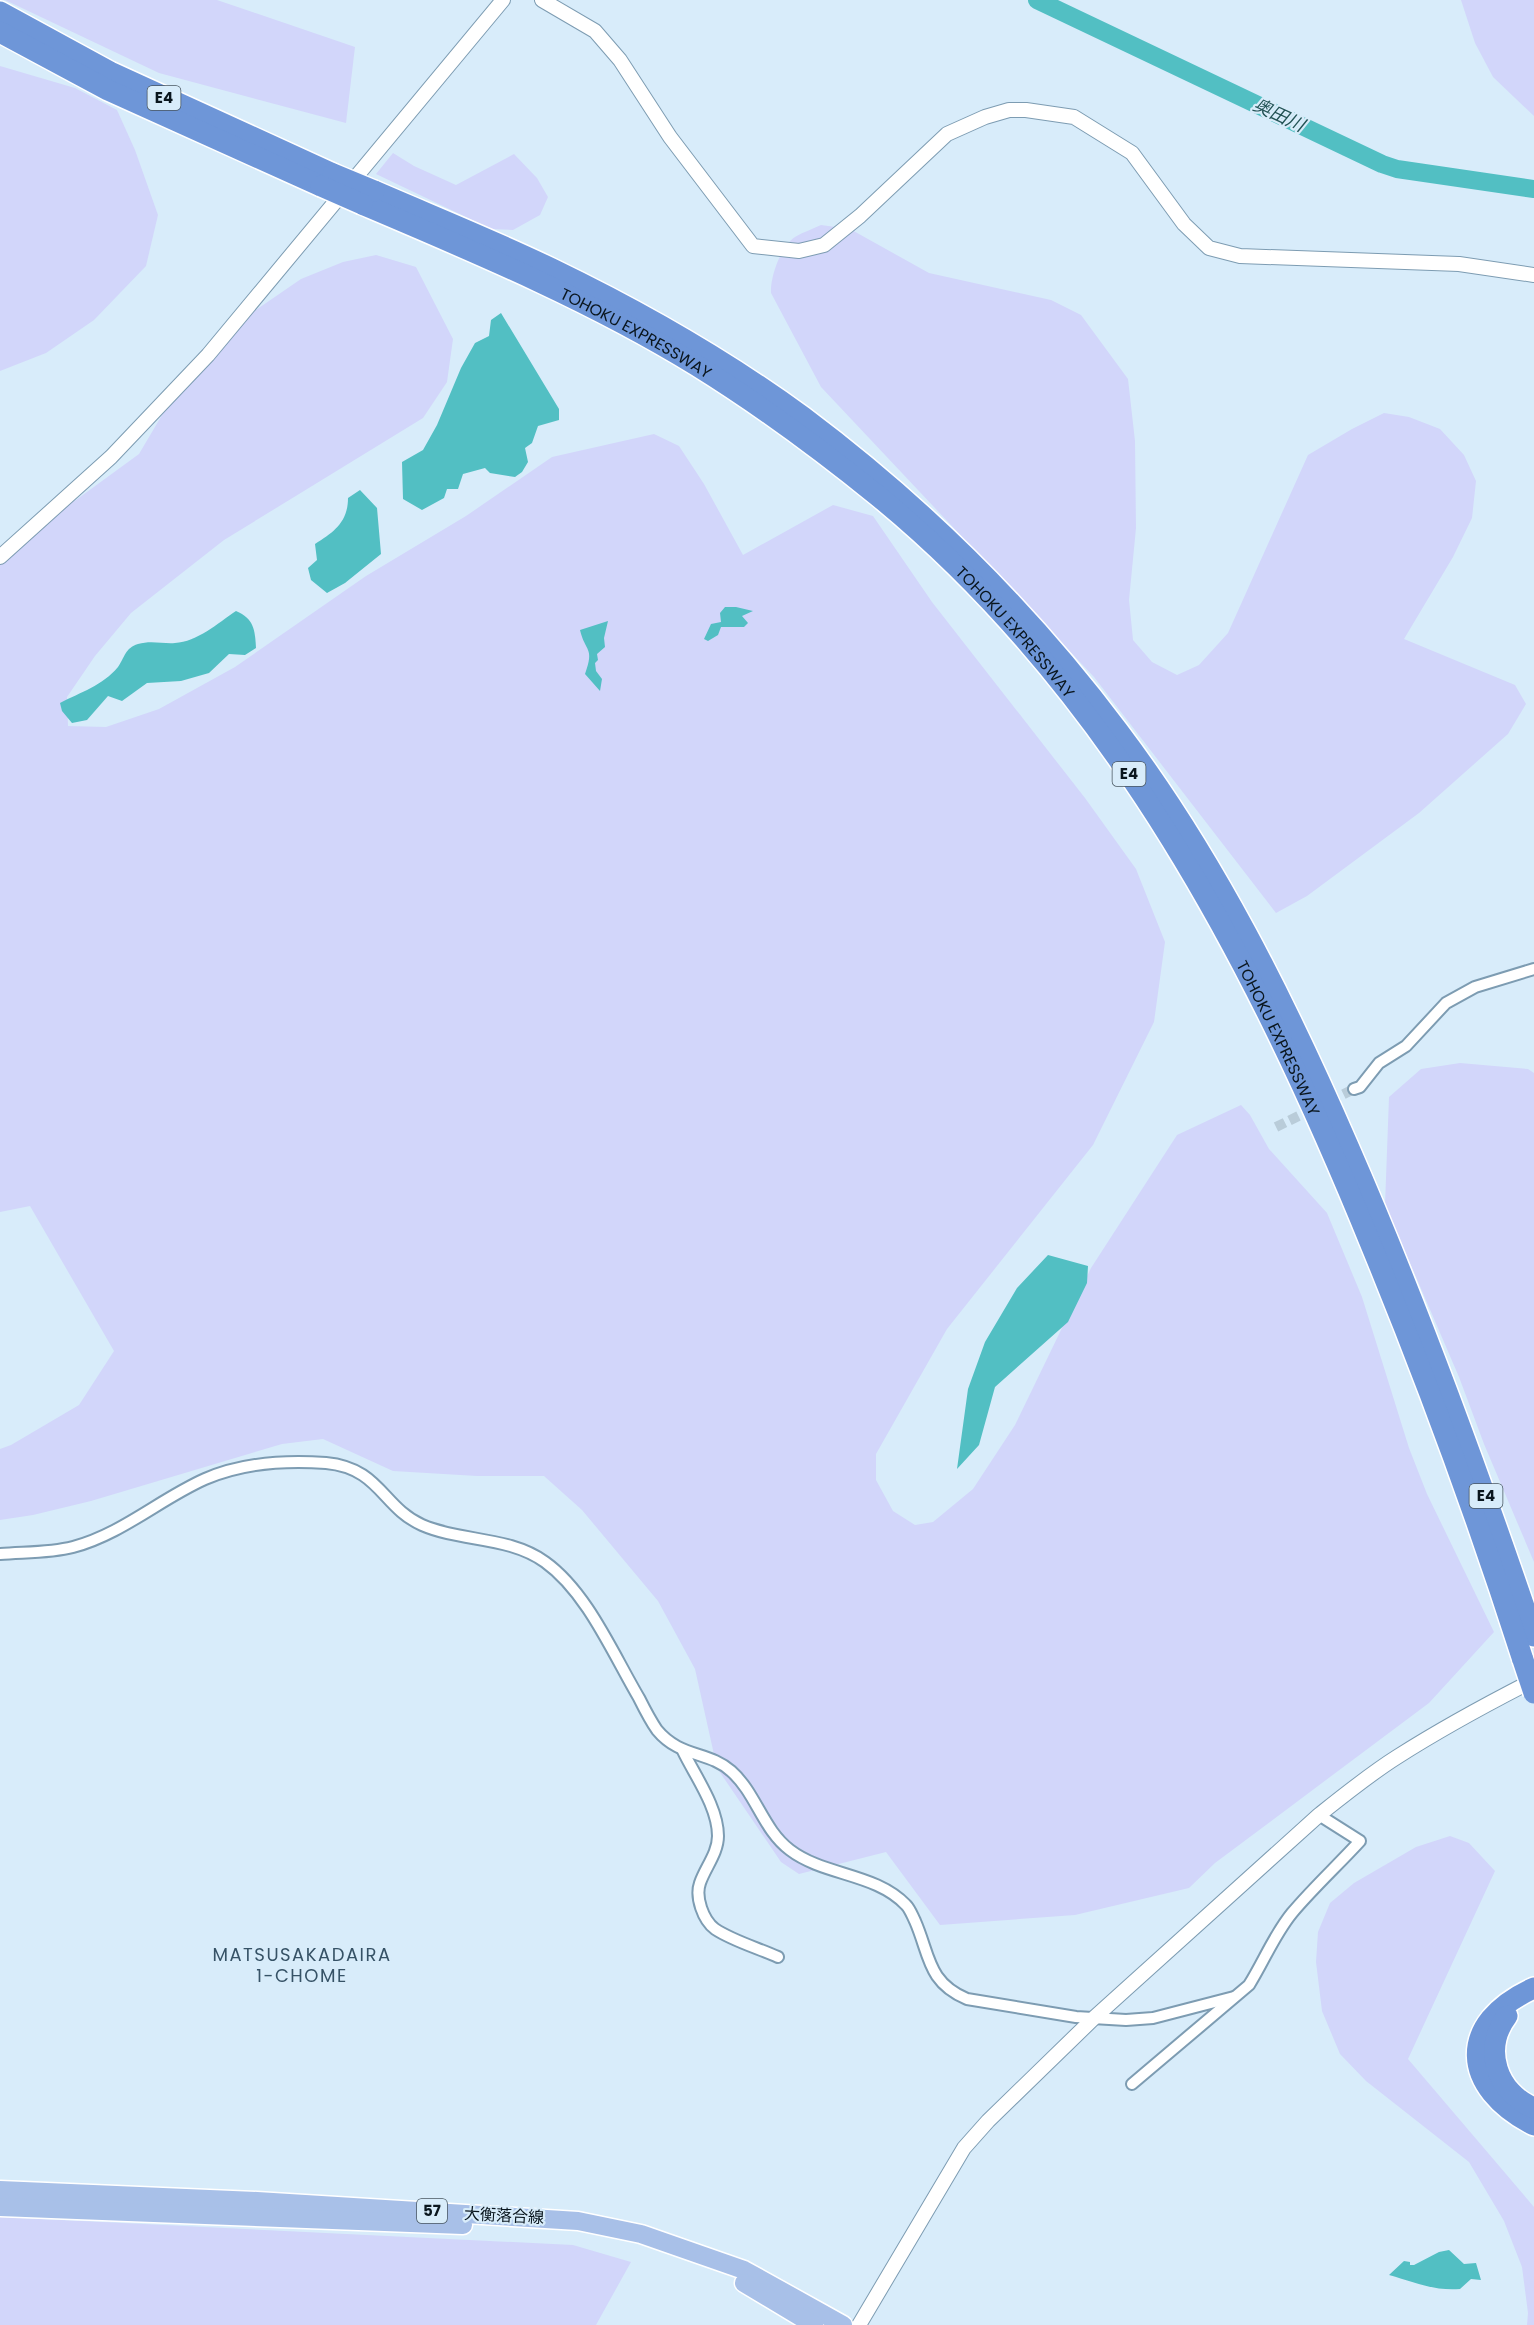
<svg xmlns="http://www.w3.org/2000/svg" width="1534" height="2325" viewBox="0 0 1534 2325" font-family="Poppins,'Noto Sans JP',sans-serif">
	<rect width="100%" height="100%" fill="#d8ecfa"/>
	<!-- green -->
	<g fill="#d2d6fa">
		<polygon points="5,0 217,0 355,47 346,123 159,73"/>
		<polygon points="1461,0 1534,0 1534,116 1493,77 1475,43"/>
		<polygon points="0,66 75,88 117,110 135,150 158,215 146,266 94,320 46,353 0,371"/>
		<polygon points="393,153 414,166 456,185 514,154 537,178 548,197 540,215 513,230 491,229 376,174"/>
		<path d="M821,225L850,229L929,273L1051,300L1081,315L1128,379L1135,441L1136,528L1129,600L1133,640L1152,662L1177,675L1199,665L1228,633L1308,455L1352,429L1384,413L1409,417L1440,429L1464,455L1476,481L1472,518L1453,557L1404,639L1515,685L1526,704L1508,734L1419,813L1307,896L1276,913L1094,677L821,387L771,293C770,277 781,246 795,237C803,232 813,229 821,225Z"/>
		<polygon points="376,255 416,267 453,339 447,382 423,418 224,540 131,613 95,656 67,697 68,726 106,727 159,709 235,667 366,576 466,516 552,457 654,434 679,446 704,484 743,555 833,505 873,516 932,602 1085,798 1136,869 1165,942 1154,1022 1093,1145 947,1329 876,1454 876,1480 893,1511 915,1525 933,1522 973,1489 1015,1425 1091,1268 1177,1135 1241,1105 1250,1115 1269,1149 1327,1213 1362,1297 1409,1448 1427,1494 1494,1632 1429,1703 1215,1863 1189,1888 1075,1915 940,1925 886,1852 799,1874 781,1862 717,1768 695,1669 658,1601 582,1510 544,1476 477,1476 393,1471 323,1439 282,1444 91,1501 33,1515 0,1520 0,1449 11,1445 79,1405 114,1351 30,1206 0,1212 0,554 29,530 76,500 139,454 175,393 250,314 301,279 343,262"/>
		<polygon points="1460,1063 1528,1069 1534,1073 1534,1562 1484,1444 1459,1377 1385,1205 1389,1097 1421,1069"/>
		<polygon points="1450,1836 1469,1843 1495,1871 1408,2059 1534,2207 1534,2325 1527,2325 1528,2313 1522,2267 1504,2221 1469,2162 1366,2081 1340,2054 1322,2011 1316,1962 1318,1932 1330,1903 1354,1883 1416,1847"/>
		<polygon points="0,2217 573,2245 631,2262 596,2325 0,2325"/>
	</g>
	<!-- water -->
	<g fill="#52bfc3">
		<polygon points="501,313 559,409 559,420 538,426 532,443 525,448 528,462 522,472 515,477 490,473 485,468 463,474 458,489 447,489 444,498 422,510 403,499 402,462 423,450 437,425 461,368 475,343 489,336 491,320"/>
		<path d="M360,490L377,508L381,554L345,583L327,593L311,580L308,568L317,560L315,544C334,532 348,522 348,498Z"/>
		<polygon points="725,607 736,607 753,611 742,616 748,623 744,627 721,627 718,635 708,641 704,639 711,624 721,622 720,613"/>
		<path d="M236,611C254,619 255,629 256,648L245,655L229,654L209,673L181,681L147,683L122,701L108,696L87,720L72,723L62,711L60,703C81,692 102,686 118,667C125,657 125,648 138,644C151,640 163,644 175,643C197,642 218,623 236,611Z"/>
		<path d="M608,621L604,638L605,647L597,654L598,660L595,663L596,671L602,679L600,691L585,674C595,647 585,652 580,630Z"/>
		<polygon points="1048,1255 1088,1266 1087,1283 1068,1322 995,1387 979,1445 957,1469 968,1389 985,1342 1017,1288"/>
		<path d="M1449,2250L1464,2264L1476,2263L1481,2280L1471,2279L1460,2289C1433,2291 1414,2282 1389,2275L1404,2261L1410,2262V2265H1414L1439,2252Z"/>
	</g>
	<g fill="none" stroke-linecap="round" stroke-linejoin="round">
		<!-- river -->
		<polyline stroke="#52bfc3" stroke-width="18" points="1037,0 1382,164 1397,169 1534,189"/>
		<!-- minor-tunnel -->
		<polyline stroke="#b9ccd9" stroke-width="10" stroke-dasharray="10 5" stroke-linecap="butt" points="1276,1127 1354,1089"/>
		<defs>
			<g id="minor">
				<polyline points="1354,1089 1360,1087 1379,1063 1406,1046 1446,1003 1475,987 1534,969"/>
				<path d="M0,1554C24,1552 50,1553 73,1547C122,1534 160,1499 205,1479C242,1463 285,1460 326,1463C380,1468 382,1507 422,1525C461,1542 509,1536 545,1562C587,1592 613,1654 639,1698C644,1708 650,1720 657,1730C680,1758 709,1751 731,1771C756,1793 763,1830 790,1850C824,1876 876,1873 906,1905C910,1909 912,1915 915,1921C930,1955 927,1982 967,1999L1076,2017L1126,2020L1153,2018L1234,1997"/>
				<path d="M683,1751C695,1776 718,1807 718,1836C718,1853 705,1868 700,1883C695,1897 703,1920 715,1929C733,1941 758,1948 778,1957"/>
				<path d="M1132,2084L1249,1985C1264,1961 1274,1935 1292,1913C1313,1888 1338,1865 1360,1841L1319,1815"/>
			</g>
			<g id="tertiary">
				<polyline points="542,0 595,31 620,60 670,137 753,246 799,251 824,245 860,216 947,134 985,117 1009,110 1026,110 1074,117 1132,153 1184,224 1209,248 1240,256 1459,264 1534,275"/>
				<polyline points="0,557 111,457 208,355 503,0"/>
				<path d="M859,2325L964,2148L988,2121L1095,2017L1319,1815C1344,1795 1370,1774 1397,1757C1441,1729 1487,1704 1534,1680"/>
			</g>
			<g id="primary">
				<polyline points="0,2190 257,2201 578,2221 641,2234 744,2270 843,2325"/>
				<polyline points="0,2207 463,2225"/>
				<polyline points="744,2283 814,2325"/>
			</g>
			<g id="motorway">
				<polyline points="0,12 110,72 333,174"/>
				<polyline points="0,32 108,90 321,186"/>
				<path d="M374,191C434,217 494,241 552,269C639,311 725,360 803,417C923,507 1028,611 1118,731C1214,858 1285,1001 1348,1146C1418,1306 1478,1471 1534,1636"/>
				<path id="s1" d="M362,204C475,252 590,300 696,365C759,404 820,449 878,496C1116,691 1258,967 1372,1247C1428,1383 1478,1520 1523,1660"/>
				<path d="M1534,1988C1456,2023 1461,2088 1534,2125"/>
				<path d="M1507,2016C1482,2049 1497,2093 1534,2108"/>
			</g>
		</defs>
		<!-- minor casing -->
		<use href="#minor" stroke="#7d9cb2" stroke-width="14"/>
		<!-- tertiary casing -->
		<use href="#tertiary" stroke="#7d9cb2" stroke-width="16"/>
		<!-- primary casing -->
		<use href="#primary" stroke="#fff" stroke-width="21"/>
		<!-- motorway casing -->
		<use href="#motorway" stroke="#fff" stroke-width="24"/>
		<!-- minor -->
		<use href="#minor" stroke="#fff" stroke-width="10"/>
		<!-- tertiary -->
		<use href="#tertiary" stroke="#fff" stroke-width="14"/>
		<!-- primary -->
		<use href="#primary" stroke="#a8c0e8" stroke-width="18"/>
		<!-- motorway -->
		<use href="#motorway" stroke="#6e96d8" stroke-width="21"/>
		<defs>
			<g id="motorway-bridge">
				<polyline points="333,174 374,191"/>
				<polyline points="321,186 362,204"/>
				<polyline points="1523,1660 1534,1693"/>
			</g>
		</defs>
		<!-- motorway-bridge casing -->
		<use href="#motorway-bridge" stroke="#fff" stroke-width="24" stroke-linecap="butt"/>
		<!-- motorway-bridge -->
		<use href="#motorway-bridge" stroke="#6e96d8" stroke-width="21"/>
	</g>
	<g text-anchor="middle" stroke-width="4.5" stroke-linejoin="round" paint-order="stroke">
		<!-- shield labels -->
		<g fill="#d8ecfa" stroke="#485660" stroke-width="1.5">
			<rect x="147.5" y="86" width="33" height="24" rx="4.5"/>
			<rect x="1112.5" y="762" width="33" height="24" rx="4.5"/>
			<rect x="1469.5" y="1484" width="33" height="24" rx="4.5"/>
			<rect x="417" y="2199" width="30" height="24" rx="4.5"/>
		</g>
		<g font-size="15" font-weight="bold" fill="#0a161e">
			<text x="164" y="103">E4</text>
			<text x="1129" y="779">E4</text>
			<text x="1486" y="1501">E4</text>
			<text x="432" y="2216">57</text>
		</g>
		<!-- street labels -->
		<g font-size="16" fill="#0a161e" stroke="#d8ecfa">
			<text dy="6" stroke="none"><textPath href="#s1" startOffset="303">TOHOKU EXPRESSWAY</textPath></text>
			<text dy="6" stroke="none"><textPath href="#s1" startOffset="789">TOHOKU EXPRESSWAY</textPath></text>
			<text dy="6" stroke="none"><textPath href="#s1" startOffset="1275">TOHOKU EXPRESSWAY</textPath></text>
			<text transform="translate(504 2215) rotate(3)" y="6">大衡落合線</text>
		</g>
		<!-- water labels -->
		<g font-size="18" font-style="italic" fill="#235355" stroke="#d8ecfa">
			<text transform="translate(1279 115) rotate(25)" y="6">奥田川</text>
		</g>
		<!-- neighbourhood labels -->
		<g font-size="18" letter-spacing="1.5" fill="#365266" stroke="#d8ecfa">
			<text x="302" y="1961">MATSUSAKADAIRA<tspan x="302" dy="21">1-CHOME</tspan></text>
		</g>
	</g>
</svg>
